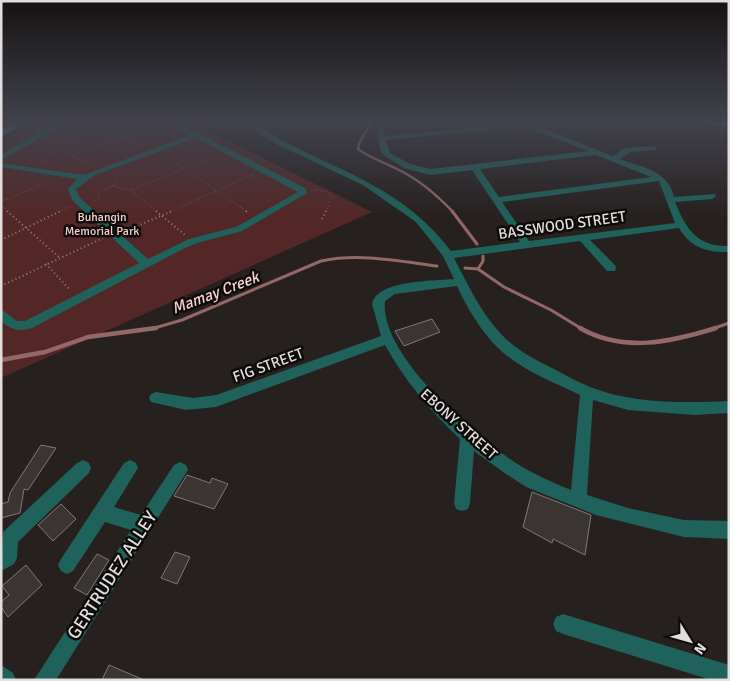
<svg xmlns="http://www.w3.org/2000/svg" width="730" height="681" viewBox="0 0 730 681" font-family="Signika,sans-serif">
	<rect width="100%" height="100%" fill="#26201f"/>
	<!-- green -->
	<polygon fill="#532726" points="43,122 190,122 372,212 1,378 1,141 28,125"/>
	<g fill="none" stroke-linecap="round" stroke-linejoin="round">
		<!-- stream-far2 -->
		<g stroke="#946867" stroke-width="2.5">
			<path d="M370,122C368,133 358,139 358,149C370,158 383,162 397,169C418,179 437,195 453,212"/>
			<polyline points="703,122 726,125 723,122"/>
		</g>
		<!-- stream-far1 -->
		<g stroke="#946867" stroke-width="3">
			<polyline points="452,211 477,244"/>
			<polyline points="465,268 478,269"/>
			<polyline points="478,269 504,287 551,310 582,329"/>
			<polyline points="478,269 483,261 483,256"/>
			<path d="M151,329L182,320L321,261C360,253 398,261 437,266"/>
			<polyline points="712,329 729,323"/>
		</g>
		<!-- stream -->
		<g stroke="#946867" stroke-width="4.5">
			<path d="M580,328C623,353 671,342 716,328"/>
			<polyline points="1,360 45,352 88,337 156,328"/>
		</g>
	</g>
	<!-- building -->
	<g fill="#3a3433" stroke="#807877">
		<polygon points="432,319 440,332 404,346 395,331"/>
		<polygon points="41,445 56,448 28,490 24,489 20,513 1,518 1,504 8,502 10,493"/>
		<polygon points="187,475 210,483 212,478 228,484 214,509 174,496"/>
		<polygon points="532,492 591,515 585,555 553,539 552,543 523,527"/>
		<polygon points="61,504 76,519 53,541 38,525"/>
		<polygon points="175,552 190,557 177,584 161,578"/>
		<polygon points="97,554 109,560 87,595 74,588"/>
		<polygon points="26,565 42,585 8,617 1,607 1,602 9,595 2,586"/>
		<polygon points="109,665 144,680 102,680"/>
	</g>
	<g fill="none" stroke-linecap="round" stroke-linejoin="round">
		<!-- path-far1 -->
		<g stroke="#898483" stroke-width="1" stroke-dasharray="0.5 2.5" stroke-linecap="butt">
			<polyline points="98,122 141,147"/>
			<polyline points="49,141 59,149 92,165"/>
			<polyline points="54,146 118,122"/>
			<polyline points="72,156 161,123"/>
			<polyline points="166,156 247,212"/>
			<polyline points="40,162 59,149"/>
			<polyline points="113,186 131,190 157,212"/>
			<polyline points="131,190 217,155"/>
			<polyline points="311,190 327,191 332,196 326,212"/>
			<polyline points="1,197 9,199"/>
			<polyline points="94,201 99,199 99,192 116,184 116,179 111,176"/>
			<polyline points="1,202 50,181"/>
			<polyline points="1,205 9,212"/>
			<polyline points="59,212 71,206"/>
			<polyline points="169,212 252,175"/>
		</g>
		<!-- path -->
		<g stroke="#898483" stroke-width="2" stroke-dasharray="1 3" stroke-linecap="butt">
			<polyline points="7,211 60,258"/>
			<polyline points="156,211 185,235"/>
			<polyline points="246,211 249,213"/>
			<polyline points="322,219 326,211"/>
			<polyline points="126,231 172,211"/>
			<polyline points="1,240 61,211"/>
			<polyline points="46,264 70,290"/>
			<polyline points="1,286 103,238"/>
		</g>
		<!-- minor -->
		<g fill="#1f615b" fill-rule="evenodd">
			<polygon points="64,122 74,122 52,132 1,160 1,155 46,128"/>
			<path d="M167,122H176L305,188L307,193L242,231L197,243L183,249L32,328C20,332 11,330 1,321V309L17,321H25L139,263L72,200L68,189L77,179L1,167V163L84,175L190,135ZM196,138L298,192L236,227L189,239L148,259L79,197L76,189L95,175Z"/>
			<path d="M243,122C258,122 270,134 283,141C346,173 407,192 451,251L520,242L472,170L430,175L404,168L383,155L380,150L376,122H382L385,136L509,124H532L613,156L625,148L653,146H656V150L630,152L620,159C643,168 668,170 674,197L715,194L716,196L712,199L675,202C686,229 697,247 729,246V252C707,253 690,247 679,228L590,240L615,265L616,268L615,271H607L580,241L454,258C468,285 481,313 502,335C517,351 536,360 556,370C567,376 578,382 590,387C633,404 683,403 729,401V413L694,415L628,410L593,400L587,495L628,508L684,520L729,521V539L684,537L596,515L526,487L506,474L474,451L470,503L468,509L462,511L456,509L454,503L460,439C430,411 405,381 385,345L216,407L186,410L151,402L149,398L151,394L156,392L193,398L216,395L381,336L372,304C377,280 433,281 454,279L443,256L416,222L363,185L276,144ZM509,128H528L588,151L430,169L410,164L390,153L386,140ZM596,155L651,177L499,197L480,169ZM659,181L675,223L529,241L502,202ZM457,286C468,310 485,338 506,355C527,372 555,383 580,395L571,490C552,482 533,474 516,463C475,436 379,355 385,301L395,294Z"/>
			<polygon points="83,460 89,463 91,468 89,473 18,542 17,558 14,564 1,571 3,532 77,463"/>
			<polygon points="130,460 136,463 138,468 114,507 141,515 174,465 180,462 186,465 188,470 56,680 34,680 131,530 105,522 73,571 67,574 61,571 58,565 61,559 124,463"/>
			<polygon points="563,614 729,665 729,680 711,680 563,634 556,631 553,624 556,617"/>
			<polygon points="1,665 13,673 16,680 1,680"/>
		</g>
		<!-- major -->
		<polygon fill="#279b91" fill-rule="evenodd" points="16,122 26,122 1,137 1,130"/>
	</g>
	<!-- sky -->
	<linearGradient id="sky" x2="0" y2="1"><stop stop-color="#151211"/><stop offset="0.56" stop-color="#41424d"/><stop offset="1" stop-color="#41424d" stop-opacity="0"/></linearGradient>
	<rect width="730" height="217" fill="url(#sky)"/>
	<g text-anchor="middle" stroke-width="5" stroke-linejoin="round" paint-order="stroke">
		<!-- far-park labels -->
		<g font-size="12" fill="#f6cdca" stroke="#0d0a0a">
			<text x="102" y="221">Buhangin<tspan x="102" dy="14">Memorial Park</tspan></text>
		</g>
		<!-- street labels -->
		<g font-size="15" fill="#e3dede" stroke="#0d0a0a">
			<text transform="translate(562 225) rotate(-8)" y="5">BASSWOOD STREET</text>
			<text transform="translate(268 365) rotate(-20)" y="5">FIG STREET</text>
			<text transform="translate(459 424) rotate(42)" y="5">EBONY STREET</text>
		</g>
		<!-- water labels -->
		<g font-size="16" font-style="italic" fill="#f8cfcc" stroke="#0d0a0a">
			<text transform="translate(215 292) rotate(-21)" y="6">Mamay Creek</text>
		</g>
		<!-- near-street labels -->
		<g font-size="18" fill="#e3dede" stroke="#0d0a0a">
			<text transform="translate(112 575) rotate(-57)" y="6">GERTRUDEZ ALLEY</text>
		</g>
	</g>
	<!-- border -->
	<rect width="730" height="681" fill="none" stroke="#e3dede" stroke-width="5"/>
	<!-- north arrow -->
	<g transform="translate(690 641) rotate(127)" stroke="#0d0a0a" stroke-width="4" paint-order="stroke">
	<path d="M0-4L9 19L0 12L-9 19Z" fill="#e3dede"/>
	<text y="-8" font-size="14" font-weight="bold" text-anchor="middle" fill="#e3dede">N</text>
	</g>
</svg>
